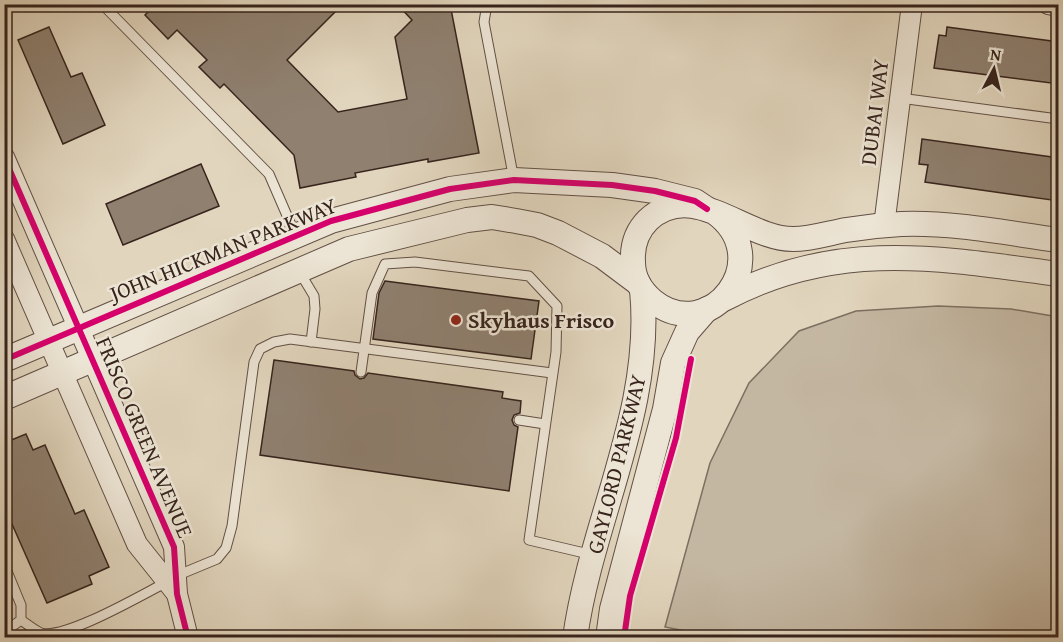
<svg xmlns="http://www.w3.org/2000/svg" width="1063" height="642" viewBox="0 0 1063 642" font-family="'Gentium Book Plus',serif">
	<rect width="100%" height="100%" fill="#e1d5bd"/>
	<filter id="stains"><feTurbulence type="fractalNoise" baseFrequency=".00333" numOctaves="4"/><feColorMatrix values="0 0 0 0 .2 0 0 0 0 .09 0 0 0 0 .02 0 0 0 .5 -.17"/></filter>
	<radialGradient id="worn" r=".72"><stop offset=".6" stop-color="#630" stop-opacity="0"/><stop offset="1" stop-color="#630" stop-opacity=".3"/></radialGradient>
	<!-- green -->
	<polygon fill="#c4b7a2" stroke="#7e6e60" stroke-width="1.5" points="938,306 1011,309 1058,317 1058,637 720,638 665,627 710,463 749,383 799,331 856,311"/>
	<!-- building -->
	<g fill="#8f8070" stroke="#37241d" stroke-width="1.5">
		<polygon points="141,4 343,4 287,60 338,112 407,99 395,37 412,20 397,4 450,4 479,153 428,162 428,159 355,173 356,177 300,188 294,155 224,84 220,88 199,67 207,60 177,30 168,39 145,15 148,12"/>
		<polygon points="49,27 71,77 82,73 105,125 63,144 18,40"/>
		<polygon points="947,27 1059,42 1059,84 934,68 939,35 946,36"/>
		<polygon points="922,139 1059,158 1059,201 925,182 928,165 919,164"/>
		<polygon points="201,164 219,206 123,245 106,204"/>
		<polygon points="385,281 539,301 531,359 373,339 379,293"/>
		<polygon points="274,360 354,371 355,375 360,379 364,378 368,373 503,392 502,398 521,401 520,413 514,415 512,420 514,425 518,427 509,491 260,455"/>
		<polygon points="26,434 33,450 45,445 75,514 84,510 109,567 89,576 92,584 47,603 4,506 4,443"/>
	</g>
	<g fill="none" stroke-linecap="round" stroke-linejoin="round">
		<defs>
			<g id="service">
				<polyline points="102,4 269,174 295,234"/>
				<polyline points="487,4 484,22 514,180"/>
				<polyline points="848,4 849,4"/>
				<polyline points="900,98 1058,119"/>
				<polyline points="299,271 314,296 315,309 311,342"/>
				<polyline points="361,372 372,293 385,264 415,262 529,276 557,306 556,352 529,540 593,555"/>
				<polyline points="519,420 545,424"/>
				<polyline points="4,564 21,605 21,620 4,632"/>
				<polyline points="176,576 217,559 226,548 232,526 254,362 260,349 274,342 290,339 552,373"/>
				<path d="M21,620C27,624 34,630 41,633C65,640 143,594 167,582"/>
			</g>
			<g id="minor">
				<polyline points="1048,4 1058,6"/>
				<polyline points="4,157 174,547 177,594 188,638"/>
				<polyline points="884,226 912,4"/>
				<polyline points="4,239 137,544 177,594"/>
			</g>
			<g id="tertiary">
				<path d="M714,212C779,258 710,347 653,301C641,291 633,277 633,262C632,246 637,231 648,220C693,178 745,239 793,239C811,239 829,233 846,230C864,227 882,225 901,224C953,222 1007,233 1058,240"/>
				<path d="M724,299C836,239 940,258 1058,274"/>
				<polyline points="4,360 331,221 450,189 514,180 612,185 655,191 695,201 707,209"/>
				<polyline points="4,398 349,249 467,220 492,217 516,221 537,225 558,233 602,256 638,283"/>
				<path d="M575,638C591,521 654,410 642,290"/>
				<polyline points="608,638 612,609 665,409 673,363 687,332 707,309"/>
			</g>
		</defs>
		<!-- service casing -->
		<use href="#service" stroke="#625045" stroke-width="11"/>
		<!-- minor casing -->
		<use href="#minor" stroke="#625045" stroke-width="22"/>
		<!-- tertiary casing -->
		<use href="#tertiary" stroke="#625045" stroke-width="26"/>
		<!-- service -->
		<use href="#service" stroke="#ece4d4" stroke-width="9"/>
		<!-- minor -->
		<use href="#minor" stroke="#ece4d4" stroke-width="20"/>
		<!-- tertiary -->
		<use href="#tertiary" stroke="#ece4d4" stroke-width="24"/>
		<defs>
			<g id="cycleway">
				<polyline points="4,157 174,547 177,594 188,638"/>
				<polyline points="4,360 331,221 450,189 514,180 612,185 655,191 695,201 707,209"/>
				<polyline points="624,638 630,596 676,438 691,359"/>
			</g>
		</defs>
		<!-- cycleway casing -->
		<use href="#cycleway" stroke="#ece4d4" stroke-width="10"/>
		<!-- cycleway -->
		<use href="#cycleway" stroke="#d6006c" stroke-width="6"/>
	</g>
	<!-- markers -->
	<circle fill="#8f2418" stroke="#ece4d4" stroke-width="2" cx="456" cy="320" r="6"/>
	<g text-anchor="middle" stroke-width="5" stroke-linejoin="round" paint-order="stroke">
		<!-- street labels -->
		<g font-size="22" fill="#37241d" stroke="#ece4d4">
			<text transform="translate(874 112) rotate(-83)" y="8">DUBAI WAY</text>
			<text transform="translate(223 249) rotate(-22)" y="8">JOHN HICKMAN PARKWAY</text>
			<text transform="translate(145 437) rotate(67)" y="8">FRISCO GREEN AVENUE</text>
			<text transform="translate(616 464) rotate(-76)" y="8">GAYLORD PARKWAY</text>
		</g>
		<!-- poi labels -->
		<g font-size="22" font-weight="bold" fill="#37241d" stroke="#ece4d4" text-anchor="start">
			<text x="468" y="328">Skyhaus Frisco</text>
		</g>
	</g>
	<!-- margin -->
	<rect width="1063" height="642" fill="none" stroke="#e1d5bd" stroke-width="24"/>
	<rect x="6" y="6" width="1051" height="630" fill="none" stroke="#37241d" stroke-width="3"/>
	<rect x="12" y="12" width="1039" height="618" fill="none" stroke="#37241d" stroke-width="1.5"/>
	<!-- north arrow -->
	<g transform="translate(994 69) rotate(7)" stroke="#ece4d4" stroke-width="4.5" paint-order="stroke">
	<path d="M0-4.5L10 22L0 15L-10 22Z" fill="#37241d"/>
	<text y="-9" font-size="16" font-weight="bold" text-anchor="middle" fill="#37241d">N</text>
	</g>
	<rect width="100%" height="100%" filter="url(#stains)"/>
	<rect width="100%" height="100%" fill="url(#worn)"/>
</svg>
